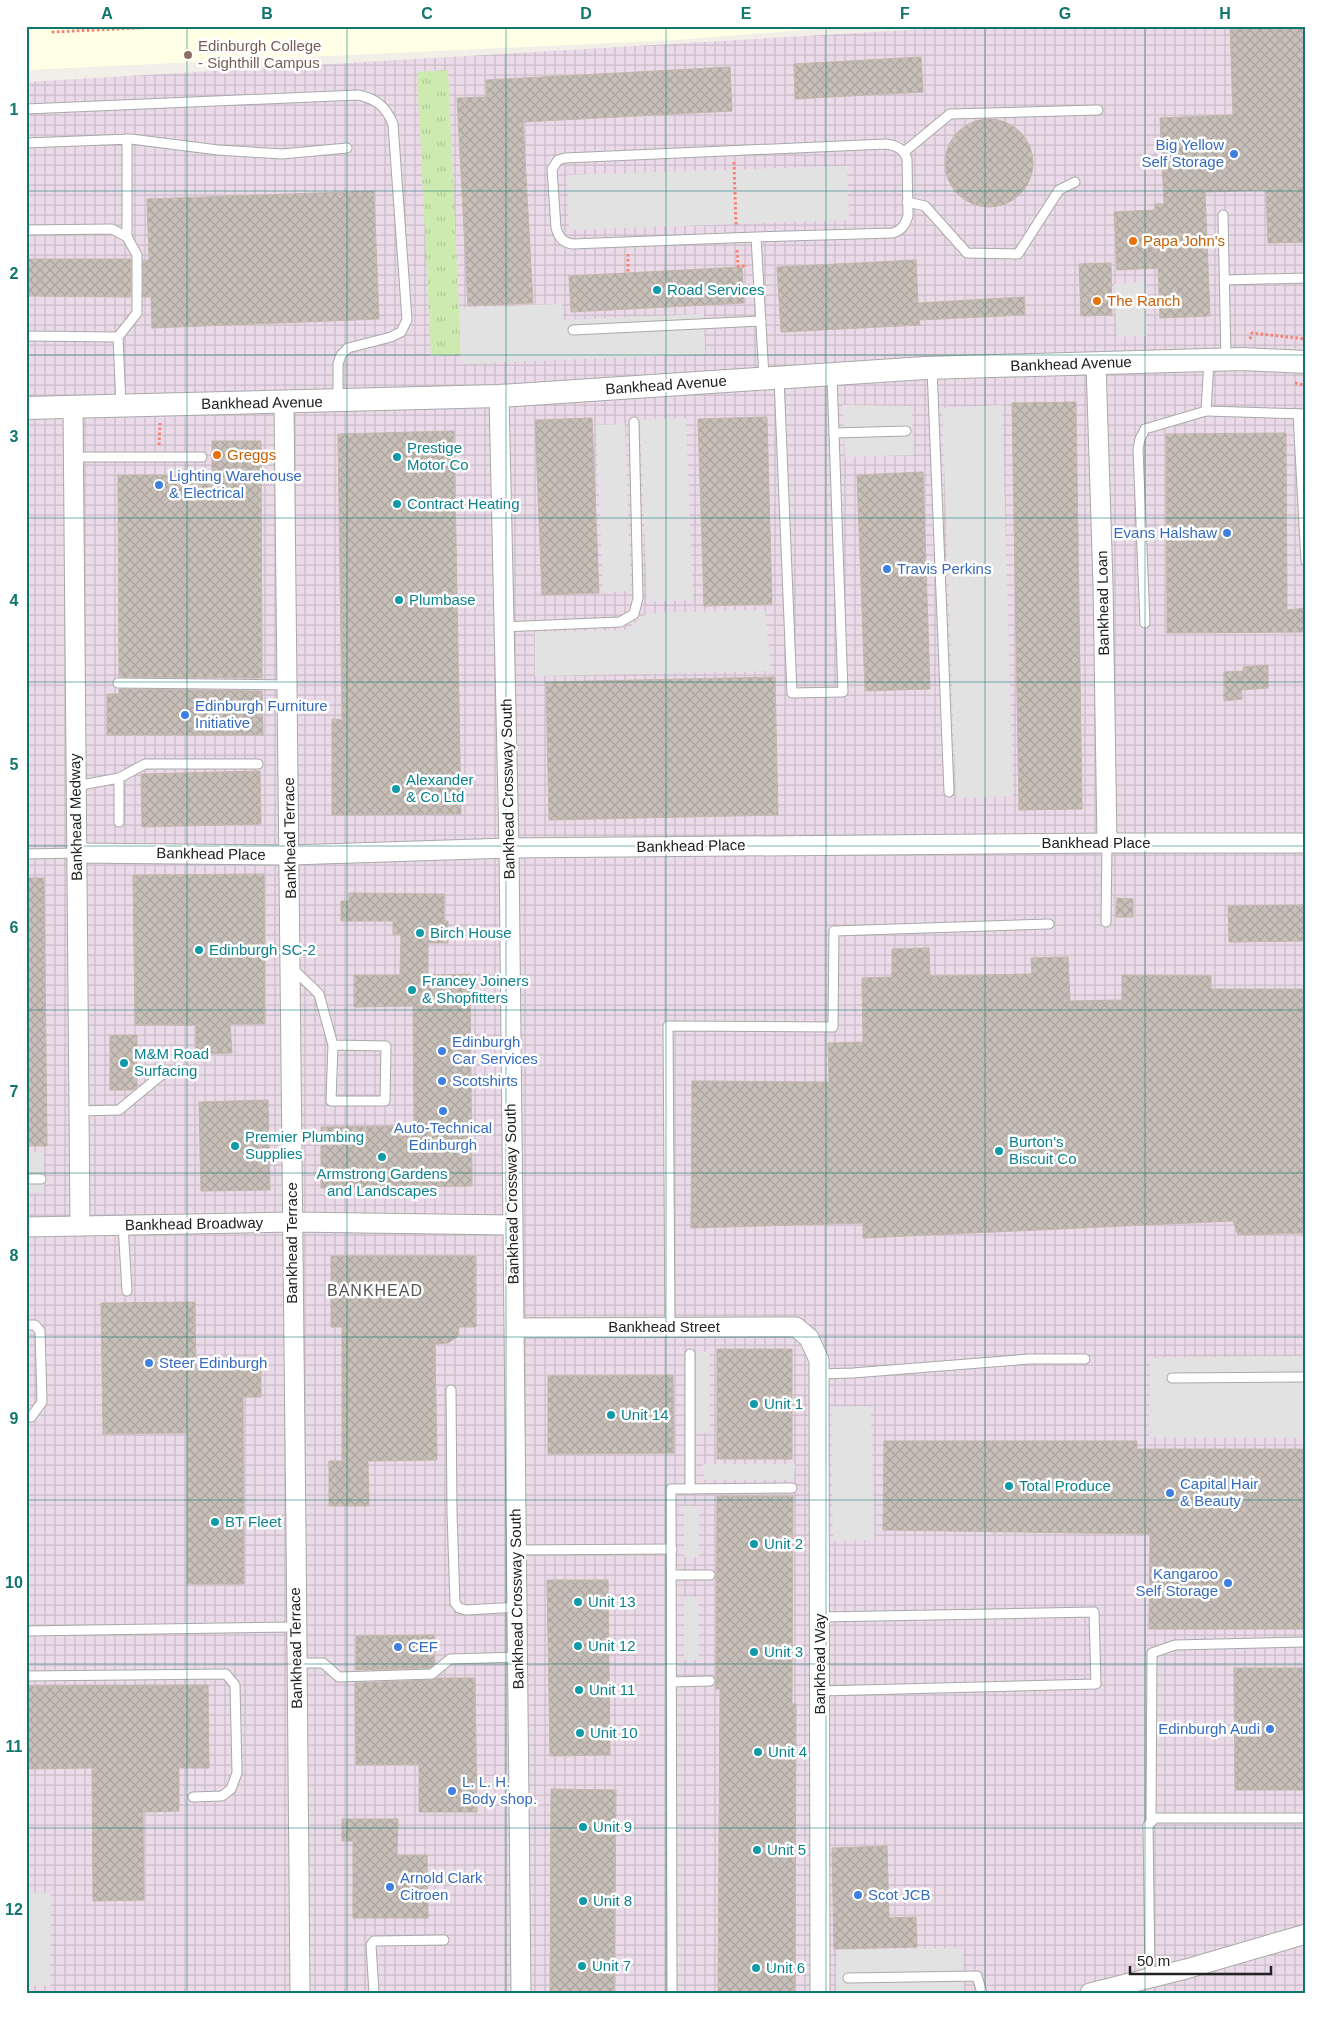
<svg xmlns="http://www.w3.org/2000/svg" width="1332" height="2019" viewBox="0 0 1332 2019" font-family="Helvetica,sans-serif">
	<defs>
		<pattern id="industrial-grid" width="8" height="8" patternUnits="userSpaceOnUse" patternTransform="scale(1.25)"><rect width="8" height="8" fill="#ebdbe8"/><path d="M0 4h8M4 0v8" fill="none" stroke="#c9bcc7"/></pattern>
		<pattern id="grass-tufts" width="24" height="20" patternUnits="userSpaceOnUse" patternTransform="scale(1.25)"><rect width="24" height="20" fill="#cdebb0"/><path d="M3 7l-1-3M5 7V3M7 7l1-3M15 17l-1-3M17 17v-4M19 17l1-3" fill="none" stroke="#b0c997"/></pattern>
		<pattern id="building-cross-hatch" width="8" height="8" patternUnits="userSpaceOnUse" patternTransform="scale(1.25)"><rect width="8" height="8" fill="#c7bfb8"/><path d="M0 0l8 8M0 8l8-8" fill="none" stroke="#aba49e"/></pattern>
	</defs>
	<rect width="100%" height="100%" fill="#f2efe9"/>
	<!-- industrial -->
	<polygon fill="url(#industrial-grid)" points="976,26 1306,26 1306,1993 26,1993 26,82"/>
	<!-- education -->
	<polygon fill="#ffffe5" points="26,26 855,26 674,40 26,70"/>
	<!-- grass -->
	<polygon fill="url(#grass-tufts)" points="448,70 461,354 431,356 417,72"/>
	<!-- parking -->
	<g fill="#e2e2e2">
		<polygon points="847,166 849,220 569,230 567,175"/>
		<polygon points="1144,282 1147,336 1117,337 1114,284"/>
		<polygon points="562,304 563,320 704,314 705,354 461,364 459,308"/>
		<polygon points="843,405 912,406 913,455 845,457"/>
		<polygon points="1002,405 1013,796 956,798 942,408"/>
		<polygon points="686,418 693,600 647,602 640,420"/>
		<polygon points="625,424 631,591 603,593 596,425"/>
		<polygon points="765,610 771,671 535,676 535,632 626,630 647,613"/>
		<polygon points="44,1152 44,1193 26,1193 26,1153"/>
		<rect x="696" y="1352" width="14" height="81"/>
		<polygon points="1306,1356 1306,1438 1149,1437 1150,1358"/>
		<polygon points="871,1406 874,1540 833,1541 831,1407"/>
		<polygon points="703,1464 795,1464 794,1480 704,1480"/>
		<rect x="684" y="1506" width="15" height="51"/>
		<polygon points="684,1597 698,1597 699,1660 684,1660"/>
		<polygon points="26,1893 51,1893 50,1986 26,1986"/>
		<polygon points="962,1948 964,1993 836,1993 837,1950"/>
	</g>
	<!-- building -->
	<g fill="url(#building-cross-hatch)" stroke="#c4b6ab">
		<polygon points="1230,26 1306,26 1306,242 1268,243 1266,190 1205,192 1210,316 1160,318 1158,268 1117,270 1114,212 1155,210 1155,204 1164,204 1160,118 1233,115"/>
		<polygon points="921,57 923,92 795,99 794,64"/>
		<polygon points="730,67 732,111 523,122 533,303 468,306 457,98 487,97 486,80"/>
		<circle cx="989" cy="163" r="44"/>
		<polygon points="374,191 379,319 152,328 151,297 143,297 143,260 149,260 147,199"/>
		<polygon points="26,259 131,259 131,297 26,296"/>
		<polygon points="916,260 918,303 1024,297 1025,315 919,320 920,325 781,332 777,267"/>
		<polygon points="1111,263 1112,315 1081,316 1079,264"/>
		<polygon points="742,267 744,303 571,312 569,276"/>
		<polygon points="1076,402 1082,809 1019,810 1012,403"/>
		<polygon points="767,417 772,604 704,606 698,419"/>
		<polygon points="592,418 599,593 542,595 535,420"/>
		<polygon points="454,431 461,814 332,815 332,719 342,720 338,434"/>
		<polygon points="1286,433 1287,610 1306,608 1306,632 1167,633 1166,434"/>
		<polygon points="212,441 261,441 262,678 119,677 118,475 212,475"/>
		<polygon points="923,472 930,689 865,691 857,475"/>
		<polygon points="1268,665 1268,688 1241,690 1242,699 1224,701 1224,672 1244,671 1243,667"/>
		<polygon points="775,677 778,815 549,820 546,682"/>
		<polygon points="119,689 262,691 263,735 107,735 107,694 119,694"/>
		<polygon points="260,771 261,824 142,827 141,774"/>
		<polygon points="264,874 265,1024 230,1024 232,1053 196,1054 196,1025 135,1025 133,875"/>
		<polygon points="26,878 44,878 47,1146 26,1146"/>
		<polygon points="349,893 444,894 444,921 448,921 448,943 428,943 428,975 470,974 472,1186 321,1188 321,1127 414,1126 413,1006 354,1007 354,975 400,975 401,934 393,934 393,921 341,921 341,901 349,901"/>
		<polygon points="1117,898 1133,899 1133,917 1116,917"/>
		<polygon points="1304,905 1305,941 1229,942 1228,906"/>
		<polygon points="929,948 930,976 1032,974 1031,958 1068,957 1070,1001 1122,1000 1122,975 1211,976 1211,989 1306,989 1306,1233 1238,1235 1233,1221 863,1238 863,1223 691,1228 692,1081 829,1082 828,1043 863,1042 862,978 892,977 892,949"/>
		<polygon points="110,1035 137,1035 137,1087 133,1090 110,1090"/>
		<polygon points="268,1100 270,1190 201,1191 199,1102"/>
		<polygon points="331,1256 476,1256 476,1327 459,1327 458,1336 448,1343 435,1344 437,1460 368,1461 369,1506 329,1506 329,1461 342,1461 342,1327 331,1327"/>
		<polygon points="195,1302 196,1368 243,1367 243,1358 261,1358 261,1397 243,1397 244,1584 187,1584 187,1433 103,1434 101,1303"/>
		<rect x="717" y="1349" width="75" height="110"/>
		<polygon points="673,1375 674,1453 548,1454 548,1376"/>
		<polygon points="884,1441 1137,1441 1137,1449 1306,1449 1306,1629 1149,1629 1150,1534 883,1530"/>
		<polygon points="717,1496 793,1496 792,1704 796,1704 795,1993 718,1993 720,1689 716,1689"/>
		<polygon points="547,1580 608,1580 610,1755 550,1756"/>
		<polygon points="434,1635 434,1664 430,1668 356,1670 356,1636"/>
		<polygon points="1234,1668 1306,1668 1306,1790 1235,1790"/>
		<polygon points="437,1678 475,1678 477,1812 419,1812 419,1764 356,1765 355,1683 432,1680"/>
		<polygon points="208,1685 209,1768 179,1768 179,1811 143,1812 144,1900 93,1901 92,1768 26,1769 26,1686"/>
		<polygon points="551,1789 616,1790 614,1993 550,1993"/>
		<polygon points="342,1819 398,1819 397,1855 427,1855 428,1918 353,1918 353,1841 342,1841"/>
		<polygon points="887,1846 889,1918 916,1917 917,1947 834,1949 832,1848"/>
	</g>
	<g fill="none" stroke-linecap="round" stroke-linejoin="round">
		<defs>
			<g id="service">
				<path d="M26,109L358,95C377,99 386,107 393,124L407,320L401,332L391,337L348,348L341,355L338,364V401"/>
				<polyline points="127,139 127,237"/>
				<polyline points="26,143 131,139 218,150 282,154 347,148"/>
				<polyline points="904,152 950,114 1098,110"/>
				<polyline points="907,202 925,206 967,253 1018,254 1059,190 1075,182"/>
				<polyline points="1223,215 1226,359"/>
				<polyline points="26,230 112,229 127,237 137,255 137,313 118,337 121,406"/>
				<path d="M756,237L893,233C902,230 905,225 908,216L907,159C903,148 897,146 886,144L565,158L558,160L552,169L556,228C559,237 562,242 572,244L756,237L764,377"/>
				<polyline points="1224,280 1306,278"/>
				<polyline points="573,330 761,321"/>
				<polyline points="26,336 118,337"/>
				<polyline points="1209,360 1206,411 1306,414"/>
				<polyline points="932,368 949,792"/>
				<polyline points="779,378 792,693 843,692 832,375"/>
				<polyline points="1298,414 1306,561"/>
				<polyline points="834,433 906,431"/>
				<polyline points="73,457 202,457"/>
				<polyline points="1145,623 1138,449 1140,439 1145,429 1206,411"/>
				<polyline points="504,627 620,622 634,614 638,598 634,422"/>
				<polyline points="118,683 288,685"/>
				<polyline points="76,786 119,778 145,764 258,764"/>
				<polyline points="119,822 119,778"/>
				<polyline points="26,854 77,853"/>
				<polyline points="1106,922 1107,843"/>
				<polyline points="293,969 319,994 333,1045 331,1101 385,1101 386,1046 333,1045"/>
				<polyline points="79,1111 119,1110 160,1076"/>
				<polyline points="26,1179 41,1179"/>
				<polyline points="123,1225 127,1291"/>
				<polyline points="26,1325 35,1325 40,1331 42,1402 31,1417 26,1417"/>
				<polyline points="670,1327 668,1026 833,1027 834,931 1049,924"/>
				<polyline points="690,1354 690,1489"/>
				<polyline points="820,1374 853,1373 1030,1359 1085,1359"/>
				<polyline points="1172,1378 1306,1377"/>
				<polyline points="451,1390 452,1513 455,1603 459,1608 466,1610 517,1607"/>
				<polyline points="517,1550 672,1549"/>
				<polyline points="672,1575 710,1575"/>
				<polyline points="26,1631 296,1627"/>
				<polyline points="297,1663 323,1663 339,1677 432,1674 450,1659 518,1657"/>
				<polyline points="26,1676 226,1674 235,1685 237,1773 231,1789 222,1796 193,1797"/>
				<polyline points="672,1682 710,1681"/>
				<polyline points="820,1691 1096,1684 1094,1612 820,1617"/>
				<polyline points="1151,1821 1152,1653 1175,1645 1306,1642"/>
				<polyline points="848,1978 977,1976 982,1993"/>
				<polyline points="1150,1978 1148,1825 1155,1818 1306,1818"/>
				<polyline points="374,1993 371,1945 374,1941 444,1940"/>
				<polyline points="672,1993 671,1489 792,1488"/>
			</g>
			<g id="minor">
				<polyline points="1096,363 1103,584 1107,843"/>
				<polyline points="499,396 509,848 521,1993"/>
				<path d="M284,403C292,933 295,1463 300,1993"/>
				<polyline points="73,407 80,1226"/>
				<polyline points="77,853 291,855 509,848 1107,843 1306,843"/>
				<polyline points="26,1227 292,1222 512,1225"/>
				<polyline points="515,1328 796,1327 809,1338 819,1360 820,1993"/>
				<polyline points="1090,1993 1186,1969 1306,1934"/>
			</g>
			<polyline id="tertiary" points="26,408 499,396 925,368 1242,359 1306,362"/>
		</defs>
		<!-- service casing -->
		<use href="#service" stroke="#a9a9a9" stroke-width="11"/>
		<!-- minor casing -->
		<use href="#minor" stroke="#a9a9a9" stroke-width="21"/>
		<!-- tertiary casing -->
		<use href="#tertiary" stroke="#a9a9a9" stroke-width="24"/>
		<!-- path -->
		<g stroke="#fa8072" stroke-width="3" stroke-dasharray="2.5 2.5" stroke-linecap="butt">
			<polyline points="54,26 53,32 178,26"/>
			<polyline points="734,162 736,226"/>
			<polyline points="737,250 738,266 744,266 744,268"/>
			<polyline points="628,254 628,273"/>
			<polyline points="1250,339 1252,333 1306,339"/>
			<polyline points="1295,383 1306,386"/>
			<polyline points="159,445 160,423"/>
			<polyline points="447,932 492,931"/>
		</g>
		<!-- service -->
		<use href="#service" stroke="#fff" stroke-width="9"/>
		<!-- minor -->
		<use href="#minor" stroke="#fff" stroke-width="19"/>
		<!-- tertiary -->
		<use href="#tertiary" stroke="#fff" stroke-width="22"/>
	</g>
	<!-- grid -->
	<path fill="none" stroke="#0f766e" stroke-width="1" stroke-opacity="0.55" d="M187,26V1993M347,26V1993M506,26V1993M666,26V1993M826,26V1993M985,26V1993M1145,26V1993M26,191H1306M26,355H1306M26,518H1306M26,682H1306M26,846H1306M26,1010H1306M26,1173H1306M26,1337H1306M26,1500H1306M26,1664H1306M26,1828H1306"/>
	<!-- markers -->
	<circle fill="#8d6e63" stroke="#fff" stroke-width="2" cx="188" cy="55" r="5"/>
	<g fill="#3f7fe0" stroke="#fff" stroke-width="2">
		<circle cx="1234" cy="154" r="5"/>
		<circle cx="159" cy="485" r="5"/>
		<circle cx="1227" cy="533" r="5"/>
		<circle cx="887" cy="569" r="5"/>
		<circle cx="185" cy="715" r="5"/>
		<circle cx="442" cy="1051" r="5"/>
		<circle cx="442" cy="1081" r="5"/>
		<circle cx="443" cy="1111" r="5"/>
		<circle cx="149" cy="1363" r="5"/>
		<circle cx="1170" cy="1493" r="5"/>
		<circle cx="1228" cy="1583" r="5"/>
		<circle cx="398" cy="1647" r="5"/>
		<circle cx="1270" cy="1729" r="5"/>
		<circle cx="452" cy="1791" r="5"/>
		<circle cx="390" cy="1887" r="5"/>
		<circle cx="858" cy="1895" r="5"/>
	</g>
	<g fill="#e8710a" stroke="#fff" stroke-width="2">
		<circle cx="1133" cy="241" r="5"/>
		<circle cx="1097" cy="301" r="5"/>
		<circle cx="217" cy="455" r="5"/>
	</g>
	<g fill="#0f9aa8" stroke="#fff" stroke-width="2">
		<circle cx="657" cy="290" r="5"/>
		<circle cx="397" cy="457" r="5"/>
		<circle cx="397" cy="504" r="5"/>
		<circle cx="399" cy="600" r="5"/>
		<circle cx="396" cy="789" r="5"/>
		<circle cx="420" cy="933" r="5"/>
		<circle cx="199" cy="950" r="5"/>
		<circle cx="412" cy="990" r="5"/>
		<circle cx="124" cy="1063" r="5"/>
		<circle cx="235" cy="1146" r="5"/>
		<circle cx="999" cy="1151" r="5"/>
		<circle cx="382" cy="1157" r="5"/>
		<circle cx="754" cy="1404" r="5"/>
		<circle cx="611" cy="1415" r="5"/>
		<circle cx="1009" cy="1486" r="5"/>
		<circle cx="215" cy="1522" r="5"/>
		<circle cx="754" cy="1544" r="5"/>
		<circle cx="578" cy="1602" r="5"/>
		<circle cx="578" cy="1646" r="5"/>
		<circle cx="754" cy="1652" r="5"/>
		<circle cx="579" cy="1690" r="5"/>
		<circle cx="580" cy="1733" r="5"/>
		<circle cx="758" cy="1752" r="5"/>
		<circle cx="583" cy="1827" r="5"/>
		<circle cx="757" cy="1850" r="5"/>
		<circle cx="583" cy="1901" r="5"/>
		<circle cx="582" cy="1966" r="5"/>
		<circle cx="756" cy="1968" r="5"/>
	</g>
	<g text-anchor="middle" stroke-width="5" stroke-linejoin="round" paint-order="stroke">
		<!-- education labels -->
		<g font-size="15" fill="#785e54" stroke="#fff" text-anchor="start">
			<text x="198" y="51">Edinburgh College<tspan x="198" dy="17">- Sighthill Campus</tspan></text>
		</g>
		<!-- shop labels -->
		<g font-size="15" fill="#366cbe" stroke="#fff" text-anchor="start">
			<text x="1224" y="150" text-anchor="end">Big Yellow<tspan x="1224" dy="17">Self Storage</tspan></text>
			<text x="169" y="481">Lighting Warehouse<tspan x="169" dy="17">&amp; Electrical</tspan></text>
			<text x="1217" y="538" text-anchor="end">Evans Halshaw</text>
			<text x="897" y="574">Travis Perkins</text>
			<text x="195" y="711">Edinburgh Furniture<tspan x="195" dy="17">Initiative</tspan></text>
			<text x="452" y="1047">Edinburgh<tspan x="452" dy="17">Car Services</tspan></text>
			<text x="452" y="1086">Scotshirts</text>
			<text x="443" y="1133" text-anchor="middle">Auto-Technical<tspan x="443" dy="17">Edinburgh</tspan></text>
			<text x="159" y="1368">Steer Edinburgh</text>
			<text x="1180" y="1489">Capital Hair<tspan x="1180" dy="17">&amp; Beauty</tspan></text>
			<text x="1218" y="1579" text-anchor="end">Kangaroo<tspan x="1218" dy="17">Self Storage</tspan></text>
			<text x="408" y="1652">CEF</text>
			<text x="1260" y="1734" text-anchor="end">Edinburgh Audi</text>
			<text x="462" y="1787">L. L. H.<tspan x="462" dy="17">Body shop.</tspan></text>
			<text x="400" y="1883">Arnold Clark<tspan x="400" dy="17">Citroen</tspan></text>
			<text x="868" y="1900">Scot JCB</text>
		</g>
		<!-- food labels -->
		<g font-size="15" fill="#c56008" stroke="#fff" text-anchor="start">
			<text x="1143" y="246">Papa John's</text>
			<text x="1107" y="306">The Ranch</text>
			<text x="227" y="460">Greggs</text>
		</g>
		<!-- culture labels -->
		<g font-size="15" fill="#0d838f" stroke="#fff" text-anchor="start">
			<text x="667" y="295">Road Services</text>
			<text x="407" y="453">Prestige<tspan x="407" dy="17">Motor Co</tspan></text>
			<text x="407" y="509">Contract Heating</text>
			<text x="409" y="605">Plumbase</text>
			<text x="406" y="785">Alexander<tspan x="406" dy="17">&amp; Co Ltd</tspan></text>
			<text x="430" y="938">Birch House</text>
			<text x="209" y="955">Edinburgh SC-2</text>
			<text x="422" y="986">Francey Joiners<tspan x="422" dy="17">&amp; Shopfitters</tspan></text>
			<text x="134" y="1059">M&amp;M Road<tspan x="134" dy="17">Surfacing</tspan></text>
			<text x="245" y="1142">Premier Plumbing<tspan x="245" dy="17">Supplies</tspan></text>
			<text x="1009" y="1147">Burton's<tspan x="1009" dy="17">Biscuit Co</tspan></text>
			<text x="382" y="1179" text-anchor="middle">Armstrong Gardens<tspan x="382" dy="17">and Landscapes</tspan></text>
			<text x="764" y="1409">Unit 1</text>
			<text x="621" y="1420">Unit 14</text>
			<text x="1019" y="1491">Total Produce</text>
			<text x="225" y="1527">BT Fleet</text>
			<text x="764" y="1549">Unit 2</text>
			<text x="588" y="1607">Unit 13</text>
			<text x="588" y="1651">Unit 12</text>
			<text x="764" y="1657">Unit 3</text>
			<text x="589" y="1695">Unit 11</text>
			<text x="590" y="1738">Unit 10</text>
			<text x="768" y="1757">Unit 4</text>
			<text x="593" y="1832">Unit 9</text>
			<text x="767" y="1855">Unit 5</text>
			<text x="593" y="1906">Unit 8</text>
			<text x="592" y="1971">Unit 7</text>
			<text x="766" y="1973">Unit 6</text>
		</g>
		<!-- street labels -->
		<g font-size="15" fill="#222" stroke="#fff">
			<text transform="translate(1071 364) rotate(-2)" y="5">Bankhead Avenue</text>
			<text transform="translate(666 385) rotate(-4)" y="5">Bankhead Avenue</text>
			<text transform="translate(262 403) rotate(-1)" y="5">Bankhead Avenue</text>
			<text transform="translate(1103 603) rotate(-91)" y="5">Bankhead Loan</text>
			<text transform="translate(508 789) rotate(-91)" y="5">Bankhead Crossway South</text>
			<text transform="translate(76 817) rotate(-91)" y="5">Bankhead Medway</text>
			<text transform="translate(290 838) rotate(-91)" y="5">Bankhead Terrace</text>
			<text x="1096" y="848">Bankhead Place</text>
			<text transform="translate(691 846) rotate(-1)" y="5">Bankhead Place</text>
			<text transform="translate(211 854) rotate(1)" y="5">Bankhead Place</text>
			<text transform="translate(512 1194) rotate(-91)" y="5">Bankhead Crossway South</text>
			<text transform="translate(194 1224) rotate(-1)" y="5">Bankhead Broadway</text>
			<text transform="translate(292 1243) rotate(-90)" y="5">Bankhead Terrace</text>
			<text x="664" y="1332">Bankhead Street</text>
			<text transform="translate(517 1599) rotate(-91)" y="5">Bankhead Crossway South</text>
			<text transform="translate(296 1648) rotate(-91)" y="5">Bankhead Terrace</text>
			<text transform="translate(820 1664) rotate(-90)" y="5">Bankhead Way</text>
		</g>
		<!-- neighbourhood labels -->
		<g font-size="16" letter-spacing="1" fill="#555" stroke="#fff">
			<text x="375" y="1296">BANKHEAD</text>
		</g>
	</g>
	<!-- border -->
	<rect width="1332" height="2019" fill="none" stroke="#ffffff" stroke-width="55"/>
	<!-- scale -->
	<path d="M1130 1966v8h141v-8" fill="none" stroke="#222222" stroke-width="2.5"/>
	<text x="1137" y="1966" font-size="15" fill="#222222" stroke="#ffffff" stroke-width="4" paint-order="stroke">50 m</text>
	<rect x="28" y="28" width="1276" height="1964" fill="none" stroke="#0f766e" stroke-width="2"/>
	<g font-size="16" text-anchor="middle" font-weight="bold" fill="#0f766e">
		<text x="107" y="19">A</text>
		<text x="267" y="19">B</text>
		<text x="427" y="19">C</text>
		<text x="586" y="19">D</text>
		<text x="746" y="19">E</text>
		<text x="905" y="19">F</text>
		<text x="1065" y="19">G</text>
		<text x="1225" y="19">H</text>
		<text x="14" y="115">1</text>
		<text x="14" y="279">2</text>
		<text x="14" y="442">3</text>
		<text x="14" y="606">4</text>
		<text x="14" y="770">5</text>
		<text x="14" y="933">6</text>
		<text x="14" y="1097">7</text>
		<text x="14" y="1261">8</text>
		<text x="14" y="1424">9</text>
		<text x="14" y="1588">10</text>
		<text x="14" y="1752">11</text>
		<text x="14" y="1915">12</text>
	</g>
</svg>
